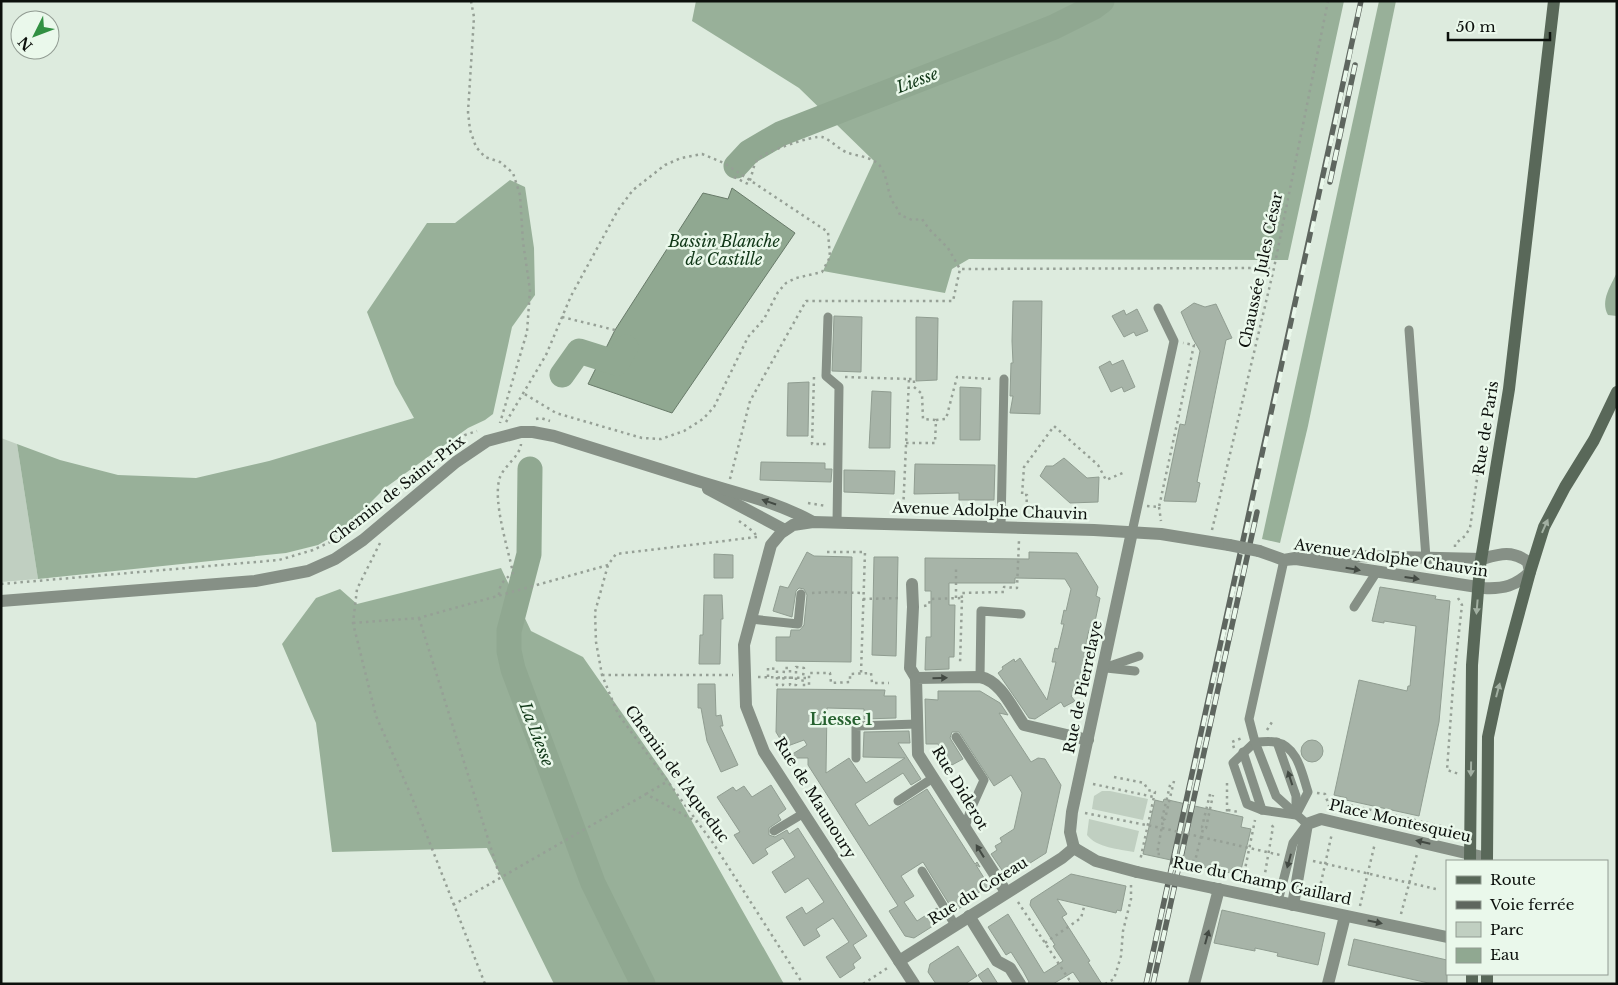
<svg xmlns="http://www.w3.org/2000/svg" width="1618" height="985" viewBox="0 0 1618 985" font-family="'Libre Baskerville',serif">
	<rect width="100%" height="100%" fill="#ddebde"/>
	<!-- green -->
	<g fill="#c0cfc1">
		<polygon points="1,438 17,444 38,579 1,582"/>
		<polygon points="1102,791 1110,791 1148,799 1143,820 1092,809 1094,796"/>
		<path d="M1089,819L1139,831L1134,852C1119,849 1097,848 1087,835Z"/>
	</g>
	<!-- forest -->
	<g fill="#98b099">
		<polygon points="696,1 1344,1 1288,260 969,259 952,269 945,293 823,271 874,161 799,88 692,21"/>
		<polygon points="1379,1 1396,1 1308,426 1280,543 1262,539"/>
		<polygon points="510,180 525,187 534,248 535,295 512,327 493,414 485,420 468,428 385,488 342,531 318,545 286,553 38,579 17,444 60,460 118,475 196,478 269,461 414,418 395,384 367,312 427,223 455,223"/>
		<path d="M1617,272V316L1608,315C1600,300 1611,286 1617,272Z"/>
		<polygon points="501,568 531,631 583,657 668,779 784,984 554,984 487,848 332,852 316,723 282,644 316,598 340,589 357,604"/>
	</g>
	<!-- water -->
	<polygon fill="#90a891" stroke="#687a69" points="732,188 795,233 672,413 588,384 615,330 703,193 728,199"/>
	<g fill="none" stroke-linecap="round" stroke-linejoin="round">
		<!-- river -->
		<g stroke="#90a891" stroke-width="25">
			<polyline points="736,166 749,152 780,134 1054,27 1094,7 1102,1"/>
			<polyline points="562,375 579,351 617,363 626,347"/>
			<polyline points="530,469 529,554 509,631 509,651 513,669 593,883 643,984"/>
		</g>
	</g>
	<!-- building -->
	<g fill="#a7b4a8" stroke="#909d91">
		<polygon points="1013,301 1042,301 1040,414 1010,413 1013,396 1010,396 1011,363 1013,363 1012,341"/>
		<polygon points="1194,303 1205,307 1216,304 1232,338 1226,340 1197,482 1200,483 1196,502 1164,501 1180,424 1185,425 1200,351 1193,339 1181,312"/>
		<polygon points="1137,309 1148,331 1136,336 1134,332 1124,337 1112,316 1124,310 1126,315"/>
		<polygon points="834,316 862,317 861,372 832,371"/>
		<polygon points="916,317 938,318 937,380 916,381"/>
		<polygon points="1123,360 1135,387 1124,392 1122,387 1111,392 1099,367 1110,361 1112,365"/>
		<polygon points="809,382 808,436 787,436 788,383"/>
		<polygon points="960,387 981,388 980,440 960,440"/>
		<polygon points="872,391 891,392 890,448 869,448"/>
		<polygon points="1064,458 1087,478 1099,477 1098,502 1070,503 1040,476 1046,466 1053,466"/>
		<polygon points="761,462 825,463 825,469 832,469 831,482 760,480"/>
		<polygon points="915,464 995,465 994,500 959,500 959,493 914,494"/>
		<polygon points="844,470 895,471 894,494 844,492"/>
		<polygon points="807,552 814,556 852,557 851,662 776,661 776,637 790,637 791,630 800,630 804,625 807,595 804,589 799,588 796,591 792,617 773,611 780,586 788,588"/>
		<polygon points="1029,552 1077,553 1098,587 1096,596 1100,598 1093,631 1089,630 1084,654 1087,655 1084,668 1087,669 1083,684 1072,690 1075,694 1071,696 1075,701 1064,707 1061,702 1035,719 1029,718 998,673 1003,669 1002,667 1014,659 1015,662 1020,658 1047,700 1056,662 1052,662 1055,648 1058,649 1064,624 1061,624 1064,610 1066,611 1071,589 1065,579 1015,578 1015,583 949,583 949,605 955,605 954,657 949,657 949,669 925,670 926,637 931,637 931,591 925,591 925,558 1029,559"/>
		<polygon points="714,554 733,555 733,578 714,578"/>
		<polygon points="874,557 898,557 896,656 872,655"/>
		<polygon points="1380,587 1436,596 1435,599 1450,601 1439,722 1419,816 1346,800 1347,798 1334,795 1359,680 1407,691 1408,686 1410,686 1416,626 1384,621 1384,623 1372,621"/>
		<polygon points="704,595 722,595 723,619 721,619 720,664 699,664 700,635 703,635"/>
		<polygon points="698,684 715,684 716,716 721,715 723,726 720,726 738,765 721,772 707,741 701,708 698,708"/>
		<polygon points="777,689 885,690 884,696 896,696 896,718 864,719 864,709 827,708 826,773 849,758 866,783 905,758 863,757 864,732 909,731 910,743 898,743 921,779 911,785 903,773 855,804 869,826 927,789 975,864 977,862 980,867 976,865 989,886 962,903 963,906 954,912 923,862 901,876 914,896 904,902 917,921 937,908 944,919 914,938 905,936 889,911 898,906 808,765 808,758 786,758 807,745 804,740 785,747 776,732"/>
		<polygon points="938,691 980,691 1000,703 1008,715 999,713 1031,762 1038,758 1045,759 1061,785 1046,853 1008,877 1006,876 991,854 997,850 995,846 1002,842 1000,838 1014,829 1022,793 1011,775 994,786 959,732 952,732 950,738 963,759 952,765 938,744 926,744 925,699 938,700"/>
		<circle cx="1312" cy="751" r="11"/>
		<polygon points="771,785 786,809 778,815 781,820 769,828 769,835 775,837 787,830 789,834 798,828 867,936 853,945 861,958 853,964 855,968 840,978 826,957 849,942 833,918 816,929 820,936 804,946 786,917 802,907 806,914 824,902 808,878 785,893 772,872 795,857 783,838 765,849 768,854 753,864 734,835 740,832 717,797 733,787 736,791 744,786 752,797"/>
		<polygon points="1164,799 1243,817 1241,827 1251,829 1241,870 1232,868 1231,873 1143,854 1155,800 1163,802"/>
		<polygon points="1071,874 1126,886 1121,911 1117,910 1116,913 1057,899 1067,914 1062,917 1090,961 1088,962 1102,984 1081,984 1073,972 1053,984 1028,984 1029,982 1023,971 1011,952 1006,955 988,927 1008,914 1044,973 1063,961 1053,946 1055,945 1030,905 1031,900"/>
		<polygon points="1222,910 1325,933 1318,965 1277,956 1278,953 1255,948 1255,951 1214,943"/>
		<polygon points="1354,939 1447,960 1447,984 1433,984 1348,965"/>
		<polygon points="958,946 977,976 965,984 936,984 928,972 930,964"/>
		<polygon points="988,968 998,984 984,984 978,975"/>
	</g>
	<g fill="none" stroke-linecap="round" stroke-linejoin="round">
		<!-- path -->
		<g stroke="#96a096" stroke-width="2.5" stroke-dasharray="2.5 4" stroke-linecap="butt">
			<polyline points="471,1 474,17 468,112 470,130 476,147 485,157 500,162 513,173 520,195 523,242 530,290 527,332 500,423"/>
			<path d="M734,177L748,184C753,176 752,166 758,159C763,152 814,135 822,137C830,139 838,149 848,153C858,156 873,157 880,166C887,175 887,188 891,198C893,204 898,208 900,215L912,220L922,219L929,229L948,248L960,269"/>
			<polyline points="562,317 615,330"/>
			<polyline points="814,377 812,444 827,444"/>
			<polyline points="845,377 909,379 903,512"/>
			<polyline points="909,379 914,379 914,387 922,394 923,419 936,420"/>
			<polyline points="536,419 541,418 550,421"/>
			<polyline points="506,422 546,355 571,296 618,210 633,190 665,165 681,158 702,154 724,163 828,232 830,257 822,272 796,278 786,283 778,292 764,319 748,337 714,407 703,419 684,431 661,439 642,438 556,413 523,393"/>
			<polyline points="906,443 935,443 936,420 946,419 957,377 993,379"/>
			<polyline points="435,461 465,435 477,431"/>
			<polyline points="730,479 750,401 806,301 953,301 960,269 1274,268"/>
			<polyline points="808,503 826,506"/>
			<polyline points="1147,506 1159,507 1194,345 1183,343"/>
			<polyline points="1159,507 1161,521"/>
			<polyline points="1026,515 1027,495 1022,495 1024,467 1054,426 1098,465 1106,480 1125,472"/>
			<polyline points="739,521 754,532 757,537"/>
			<polyline points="1212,530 1274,268 1328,1"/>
			<polyline points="757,537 616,554 608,565 595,612 596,642 602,675 618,714 713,843 803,984"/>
			<polyline points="380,543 357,589 353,623 376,716 411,795 485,984"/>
			<polyline points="1455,547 1455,544 1465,536 1470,528 1481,451 1487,445"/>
			<polyline points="827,552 865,552 861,673"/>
			<polyline points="1,584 279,560 313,550 343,536 412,480"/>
			<polyline points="812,593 830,592 863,593"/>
			<path d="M499,595C499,584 504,580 513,573C508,548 492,500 500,477C505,465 520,456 521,444"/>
			<polyline points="956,598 956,568"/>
			<polyline points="962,598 961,593 1004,592 1004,587 1017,588 1019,540"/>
			<polyline points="1458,598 1462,605 1453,686 1447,770 1459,774"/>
			<polyline points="863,599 901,598"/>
			<polyline points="924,606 929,605 930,599 962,598 960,665"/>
			<polyline points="419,618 500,877"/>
			<polyline points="353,623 419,618 608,565"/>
			<polyline points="602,675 733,675"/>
			<polyline points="758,677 809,678"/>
			<polyline points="768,677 768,668 777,669 777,685 783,685 784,668 790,668 790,685 796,685 796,667 804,668 802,685 809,685 809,673 830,673 831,683 850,682 850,674 871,673 872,683 889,683"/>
			<polyline points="1267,730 1272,722"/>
			<polyline points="1234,748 1232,742 1242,738"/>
			<polyline points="1114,777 1144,783 1148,790 1155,792 1140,861"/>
			<polyline points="1227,783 1227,814"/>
			<polyline points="1093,784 1154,797"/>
			<polyline points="1317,793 1325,794 1329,806"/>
			<polyline points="646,794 668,781"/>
			<polyline points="1210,794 1202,827 1203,829 1206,828 1213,795"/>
			<polyline points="1350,805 1458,830"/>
			<polyline points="1228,810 1239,812"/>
			<polyline points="1085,813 1162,828"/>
			<polyline points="1163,820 1165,819 1174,781"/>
			<polyline points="1201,837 1280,855"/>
			<polyline points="1160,854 1157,854 1163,820 1162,819 1171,781"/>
			<polyline points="1192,861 1195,861 1203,829"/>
			<polyline points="1313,861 1436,889"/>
			<polyline points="1243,879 1255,820"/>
			<polyline points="1263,885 1273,827 1270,823"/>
			<polyline points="1318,896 1332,833"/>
			<polyline points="1018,902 1072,984"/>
			<polyline points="453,905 646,794 697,822"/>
			<polyline points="1360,906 1375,843"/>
			<polyline points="1401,914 1417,854"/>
			<polyline points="1045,943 1081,918 1084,907"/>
			<polyline points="863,984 889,967"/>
			<polyline points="1105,984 1114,979 1121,956 1123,931 1131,899 1131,883"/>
		</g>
		<!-- service -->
		<g stroke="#869086" stroke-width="9">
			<polyline points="828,317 826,376 839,387 837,523"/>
			<polyline points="1409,330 1426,558"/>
			<polyline points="1001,527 1004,379"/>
			<polyline points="1132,532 1174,341 1158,308"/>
			<polyline points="1354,607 1376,573"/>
			<polyline points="751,619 798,624 801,594"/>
			<polyline points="1104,668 1139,656"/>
			<polyline points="1106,668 1135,671"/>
			<polyline points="980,677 981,611 1021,614"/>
			<polyline points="956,737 984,780 971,809 965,827"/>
			<path d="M1255,742C1262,742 1269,741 1275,742C1298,746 1302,774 1308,792L1296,815L1262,810L1247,804L1233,763Z"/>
			<polyline points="1277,742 1296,796 1296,814"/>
			<polyline points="1243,752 1262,810"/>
			<polyline points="856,758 856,726 917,724"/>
			<polyline points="898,801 933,778"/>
			<polyline points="774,831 804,813"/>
			<polyline points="922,871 955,925"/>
			<polyline points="1278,901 1293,843 1307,824 1276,796 1255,742 1249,719 1284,560"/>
		</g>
		<!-- minor -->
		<g stroke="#869086" stroke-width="12">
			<polyline points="708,489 785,530"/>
			<path d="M1259,551L1284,560L1296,559L1484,588C1503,589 1516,586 1530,572L1528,562C1512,550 1500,554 1482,559L1312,555L1284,560"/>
			<polyline points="912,584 913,607 910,668 916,678"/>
			<path d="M1,601L255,581L308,571L335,559L363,540L456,462L487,441L521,432H533L554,436C598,450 643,464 688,478C731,492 774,500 813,522"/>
			<polyline points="1074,848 1070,832 1072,812 1132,532"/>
			<polyline points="1074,848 1096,861 1137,872"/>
			<polyline points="1213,888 1447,937"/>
			<path d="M1006,892L918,754L916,678L980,677C1001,681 1012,708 1024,725L1088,740"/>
			<polyline points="1293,905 1307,824 1321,819 1487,858"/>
			<polyline points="969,916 997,961 1010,968 1020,984"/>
			<polyline points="899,961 1062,858 1074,848"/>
			<polyline points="914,984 764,752 746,706 744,645 771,545 781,533 793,525 813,522 1094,530 1161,534 1229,545"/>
			<polyline points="1194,984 1219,889"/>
			<polyline points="1328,984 1345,916"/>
		</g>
		<!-- secondary -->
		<g stroke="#596859" stroke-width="12">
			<polyline points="1470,861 1472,665 1480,566 1509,389 1554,1"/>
			<polyline points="1487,861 1488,737 1498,690 1530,572 1544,527 1565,487 1594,440 1617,392"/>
			<polyline points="1472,984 1472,974"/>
			<polyline points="1487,984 1487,974"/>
		</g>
		<defs>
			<g id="rail">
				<polyline points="1330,182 1355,65"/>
				<path d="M1146,984C1218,656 1292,329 1361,1"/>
				<polyline points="1153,984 1257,512"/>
			</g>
		</defs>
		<!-- rail casing -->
		<use href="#rail" stroke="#5e665f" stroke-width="5.5"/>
		<!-- rail -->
		<use href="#rail" stroke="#eaf8eb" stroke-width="4" stroke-dasharray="11" stroke-linecap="butt"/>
		<!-- path-bridge -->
		<polyline stroke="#96a096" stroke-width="2.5" stroke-dasharray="2.5 4" stroke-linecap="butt" points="1162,828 1201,837"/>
		<!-- minor-bridge -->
		<g stroke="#869086" stroke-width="12">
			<polyline points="1229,545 1259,551"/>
			<polyline points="1137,872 1213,888"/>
		</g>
	</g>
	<!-- one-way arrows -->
	<defs><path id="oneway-solid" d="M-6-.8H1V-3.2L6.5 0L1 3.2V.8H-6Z" transform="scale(1.25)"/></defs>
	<g fill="#434a43">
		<use href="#oneway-solid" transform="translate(769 502) rotate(-161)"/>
		<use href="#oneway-solid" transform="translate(1353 569) rotate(10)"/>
		<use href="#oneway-solid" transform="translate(1412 578) rotate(8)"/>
		<use href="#oneway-solid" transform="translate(940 678) rotate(-1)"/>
		<use href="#oneway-solid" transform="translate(1290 778) rotate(-108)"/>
		<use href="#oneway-solid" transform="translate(1423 842) rotate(-167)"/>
		<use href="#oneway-solid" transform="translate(980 851) rotate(-122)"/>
		<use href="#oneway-solid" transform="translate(1289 861) rotate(105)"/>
		<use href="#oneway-solid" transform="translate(1375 922) rotate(12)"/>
		<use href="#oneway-solid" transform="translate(1207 937) rotate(-75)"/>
	</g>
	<g fill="#a2b0a2">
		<use href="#oneway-solid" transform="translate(1545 526) rotate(-66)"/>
		<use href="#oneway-solid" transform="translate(1477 607) rotate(95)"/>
		<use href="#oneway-solid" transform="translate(1498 690) rotate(-75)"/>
		<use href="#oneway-solid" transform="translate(1471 769) rotate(91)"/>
	</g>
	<g text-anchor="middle" stroke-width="5" stroke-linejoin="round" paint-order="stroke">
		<!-- street labels -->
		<g font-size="15" fill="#0c100c" stroke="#eaf8eb">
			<text transform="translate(1261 270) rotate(-78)" y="5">Chaussée Jules César</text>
			<text transform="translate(1486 428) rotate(-81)" y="5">Rue de Paris</text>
			<text transform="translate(397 490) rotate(-38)" y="5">Chemin de Saint-Prix</text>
			<text transform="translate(990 511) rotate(2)" y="5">Avenue Adolphe Chauvin</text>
			<text transform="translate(1391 558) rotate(8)" y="5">Avenue Adolphe Chauvin</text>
			<text transform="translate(1083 687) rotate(-78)" y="5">Rue de Pierrelaye</text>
			<text transform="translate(677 774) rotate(54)" y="5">Chemin de l'Aqueduc</text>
			<text transform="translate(960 788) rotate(59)" y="5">Rue Diderot</text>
			<text transform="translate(815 798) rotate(58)" y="5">Rue de Maunoury</text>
			<text transform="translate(1400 821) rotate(13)" y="5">Place Montesquieu</text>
			<text transform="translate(1262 881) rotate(12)" y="5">Rue du Champ Gaillard</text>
			<text transform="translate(978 891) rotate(-32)" y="5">Rue du Coteau</text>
		</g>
		<!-- water labels -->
		<g font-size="16" font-style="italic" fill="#0f3616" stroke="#eaf8eb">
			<text transform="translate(917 80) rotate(-21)" y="6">Liesse</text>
			<text x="724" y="247">Bassin Blanche<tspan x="724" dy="18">de Castille</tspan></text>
			<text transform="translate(537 734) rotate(69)" y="6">La Liesse</text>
		</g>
		<!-- neighbourhood labels -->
		<g font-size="16" font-weight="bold" fill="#26612f" stroke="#eaf8eb">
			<text x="841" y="725">Liesse 1</text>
		</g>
	</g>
	<!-- border -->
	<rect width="1618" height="985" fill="none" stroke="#0c100c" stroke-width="5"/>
	<!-- legend -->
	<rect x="1446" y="860" width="162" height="115" fill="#eaf8eb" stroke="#919b92"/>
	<rect x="1456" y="876" width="25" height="8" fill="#596859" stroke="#919b92"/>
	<text x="1490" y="885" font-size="15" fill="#0c100c">Route</text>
	<rect x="1456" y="901" width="25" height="8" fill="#5e665f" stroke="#919b92"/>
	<text x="1490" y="910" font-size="15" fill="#0c100c">Voie ferrée</text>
	<rect x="1456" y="922" width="25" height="15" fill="#c0cfc1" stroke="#919b92"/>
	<text x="1490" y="935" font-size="15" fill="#0c100c">Parc</text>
	<rect x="1456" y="948" width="25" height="15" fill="#90a891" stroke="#919b92"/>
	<text x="1490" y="960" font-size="15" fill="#0c100c">Eau</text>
	<!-- north arrow -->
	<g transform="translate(35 35) rotate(228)"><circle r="24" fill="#eaf8eb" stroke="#919b92"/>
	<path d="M0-4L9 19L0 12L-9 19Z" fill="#319042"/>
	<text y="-8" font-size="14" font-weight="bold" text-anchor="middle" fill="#0c100c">N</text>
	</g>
	<!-- scale -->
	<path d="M1448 32v8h102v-8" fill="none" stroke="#0c100c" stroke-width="2.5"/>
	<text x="1456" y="32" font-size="15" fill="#0c100c" stroke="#eaf8eb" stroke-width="4" paint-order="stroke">50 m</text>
</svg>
